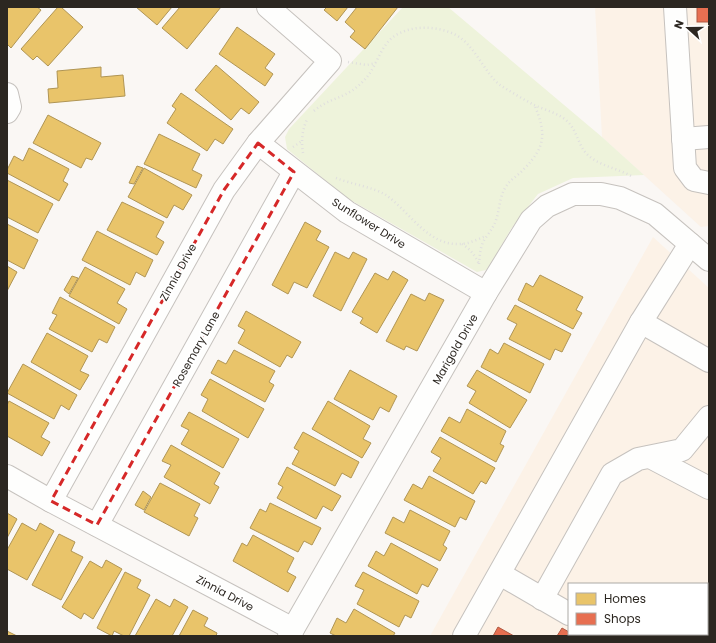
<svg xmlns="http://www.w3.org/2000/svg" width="716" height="643" viewBox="0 0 716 643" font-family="Poppins,sans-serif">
	<rect width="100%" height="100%" fill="#faf7f4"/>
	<!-- built -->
	<g fill="#fcf2e7" fill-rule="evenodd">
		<polygon points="595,7 709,7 709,226 701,227 602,137"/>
		<path d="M653,237L709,288V636H430ZM569,584H707V634H569Z"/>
	</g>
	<!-- green -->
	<polygon fill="#eef3db" points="403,7 448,7 602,137 644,175 573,178 538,194 511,229 490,265 486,270 477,272 347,198 287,149 285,137 289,129"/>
	<!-- homes -->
	<g fill="#e9c46a" stroke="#b09554">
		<polygon points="7,7 37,7 41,10 11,48 7,44"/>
		<polygon points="58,7 61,7 83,27 48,66 37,56 33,60 21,49"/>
		<polygon points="136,7 172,7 157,25"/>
		<polygon points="180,7 221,7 187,49 162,28"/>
		<polygon points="327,7 348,7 337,21 324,10"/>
		<polygon points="357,7 398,7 365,49 350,37 355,31 345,22"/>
		<polygon points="237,27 275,54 265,68 273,74 265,86 219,54"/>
		<polygon points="216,65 259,102 249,114 241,108 231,120 195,90"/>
		<polygon points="101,67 101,77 123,75 125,96 49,103 48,89 58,88 57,71"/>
		<polygon points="181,93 233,129 223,144 215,139 207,151 167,123 176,109 172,106"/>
		<polygon points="48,115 101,143 92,160 86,158 81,168 33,143"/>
		<polygon points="159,134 200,154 192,170 202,175 196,188 144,164"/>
		<polygon points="29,148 69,169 63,181 68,184 59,201 7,173 7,170 14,156 23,161"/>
		<polygon points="137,166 143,168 134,184 129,183"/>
		<polygon points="144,168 192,195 183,210 174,205 167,218 128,197"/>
		<polygon points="7,180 53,204 38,233 7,217"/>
		<polygon points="122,202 164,222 156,237 164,242 157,255 107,230"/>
		<polygon points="305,222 321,231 316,240 329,247 307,288 294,282 288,294 272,285"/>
		<polygon points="7,224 38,240 24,269 7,260"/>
		<polygon points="97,231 153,260 145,277 136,272 130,285 82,260"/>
		<polygon points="335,252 349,259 353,252 367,259 341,311 313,296"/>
		<polygon points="7,266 17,272 7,291"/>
		<polygon points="85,267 125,289 117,303 127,309 119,324 69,296"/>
		<polygon points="393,271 408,280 377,333 360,323 363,318 352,312 375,273 388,280"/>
		<polygon points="540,275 583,297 576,310 582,313 573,329 518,300 526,283 533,287"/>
		<polygon points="72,276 78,278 69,294 64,290"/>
		<polygon points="429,293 444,300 417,351 406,346 404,350 386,341 411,294 425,301"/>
		<polygon points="60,297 115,327 107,343 99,339 92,352 49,329 57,315 52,313"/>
		<polygon points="515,305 571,334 562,352 555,349 550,360 509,339 517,324 507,319"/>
		<polygon points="246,311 301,342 292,358 287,355 280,367 238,343 245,330 238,326"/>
		<polygon points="47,333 88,356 80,371 89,375 80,390 31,362"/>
		<polygon points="504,343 544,364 530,393 481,367 490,349 498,354"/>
		<polygon points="234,350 275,371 269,382 274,385 265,402 211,373 218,360 226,364"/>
		<polygon points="23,364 77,395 69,410 61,405 54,419 7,393"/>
		<polygon points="350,370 397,396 389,412 380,407 373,420 334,399"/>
		<polygon points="477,370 527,400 510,428 469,403 476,391 467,386"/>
		<polygon points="210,379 264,409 248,438 202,411 208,399 201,395"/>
		<polygon points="9,401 49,423 41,437 50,442 42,456 7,436 7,405"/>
		<polygon points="328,401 370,426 363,439 371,443 362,458 312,429"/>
		<polygon points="467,409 506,431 500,444 504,446 496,462 441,431 449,417 460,423"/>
		<polygon points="189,412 239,439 223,468 181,444 189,430 181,426"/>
		<polygon points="303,432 359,462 351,478 342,473 335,486 292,464 299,451 294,448"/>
		<polygon points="440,437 495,468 486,484 481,481 473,494 433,471 441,458 431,452"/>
		<polygon points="171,445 220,473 214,484 219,487 210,504 164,477 171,465 162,461"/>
		<polygon points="287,467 341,496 332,511 323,506 316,519 277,498 283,487 278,484"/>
		<polygon points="429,476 475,501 466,520 460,517 455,527 404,500 413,484 422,489"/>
		<polygon points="160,483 200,504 194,516 198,518 189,536 144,512"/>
		<polygon points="143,491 151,497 144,510 135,505"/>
		<polygon points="270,503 321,528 312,545 304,541 298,552 250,528 260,509 266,512"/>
		<polygon points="410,510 450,531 443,545 447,548 440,561 385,533 393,517 404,523"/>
		<polygon points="7,513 17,519 7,538"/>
		<polygon points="22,523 36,531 40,523 54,531 27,580 7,569 7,550"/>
		<polygon points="59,534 75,542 71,551 83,557 61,600 32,585"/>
		<polygon points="253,535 294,558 287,572 296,577 288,592 233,561 242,543 247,546"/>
		<polygon points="391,543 438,569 428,587 422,584 417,594 368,566 376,551 384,556"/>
		<polygon points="106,560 122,569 93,619 84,613 81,619 62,607 90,561 102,568"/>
		<polygon points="125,572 141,580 137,588 150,595 129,636 124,636 114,631 112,636 97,628"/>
		<polygon points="363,572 419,601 411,618 405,615 399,627 357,604 364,590 355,586"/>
		<polygon points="156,599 170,607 174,599 188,607 172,636 135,636"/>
		<polygon points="354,609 395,633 393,636 336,636 330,633 337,618 346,623"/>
		<polygon points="193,610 208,618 204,626 217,633 216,636 179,636"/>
		<polygon points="7,631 17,636 7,636"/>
	</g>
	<!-- shops -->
	<g fill="#e76f51" stroke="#af5943">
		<rect x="697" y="7" width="12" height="15"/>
		<polygon points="498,627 514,636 493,636"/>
		<polygon points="562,628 569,632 569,634 576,636 557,636"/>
	</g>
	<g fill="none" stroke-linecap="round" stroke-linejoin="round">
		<defs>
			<g id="minor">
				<polyline points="268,7 330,61 258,143 224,190 51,501 293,629"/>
				<polyline points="675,7 685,168 694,180 709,183"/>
				<polyline points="7,94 10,107 7,112"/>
				<polyline points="683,139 709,137"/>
				<polyline points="258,143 347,212 486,293"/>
				<polyline points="641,322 709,361"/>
				<polyline points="650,457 709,488"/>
				<polyline points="7,476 51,501"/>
				<polyline points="97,525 294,172"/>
				<polyline points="500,574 569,614"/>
				<polyline points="542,599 612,474 638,459 682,450 709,417"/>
				<polyline points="603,634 607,636"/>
				<polyline points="289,636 486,293 531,220 547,206 573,194 601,194 620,198 655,214 709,260"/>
				<polyline points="464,636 641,322 690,244"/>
			</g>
		</defs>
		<!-- minor casing -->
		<use href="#minor" stroke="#c6c2be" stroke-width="24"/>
		<!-- path -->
		<g stroke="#e0dfde" stroke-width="2.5" stroke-dasharray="1 3" stroke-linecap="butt">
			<polyline points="348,62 367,65 376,63"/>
			<path d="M314,111C324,102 334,100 346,94C353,91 361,84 367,77C377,65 381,44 396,35C413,25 436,26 454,34C475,44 484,73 500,85C511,92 523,99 534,105C545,110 558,113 567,121C576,129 578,143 585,152C597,166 618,168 633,177"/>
			<polyline points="293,147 302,141"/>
			<path d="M303,153C301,142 302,128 308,118"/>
			<path d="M336,178C351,184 373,187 386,195C410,212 428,246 460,244C469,244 478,239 486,236"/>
			<path d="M462,244C470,249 475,255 479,264"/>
			<path d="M479,264C480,254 480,244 487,236C491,230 494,226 496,220C500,209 499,196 507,185C511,179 519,175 524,169C546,146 546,134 535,106"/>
		</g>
		<!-- minor -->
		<use href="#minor" stroke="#fefefd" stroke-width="22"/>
	</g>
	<!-- marked area -->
	<path fill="none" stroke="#d62828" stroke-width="3" stroke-dasharray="8 5" stroke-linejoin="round" d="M258,143L294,172L97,525L51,501L224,190Z"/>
	<g text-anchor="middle" stroke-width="4" stroke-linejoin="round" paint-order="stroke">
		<!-- street labels -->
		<g font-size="11" fill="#2c2721" stroke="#fff">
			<text transform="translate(369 223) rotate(32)" y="4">Sunflower Drive</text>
			<text transform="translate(178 272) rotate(-61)" y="4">Zinnia Drive</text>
			<text transform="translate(196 349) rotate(-61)" y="4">Rosemary Lane</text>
			<text transform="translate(455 349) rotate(-60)" y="4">Marigold Drive</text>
			<text transform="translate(225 593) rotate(28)" y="4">Zinnia Drive</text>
		</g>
	</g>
	<!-- border -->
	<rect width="716" height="643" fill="none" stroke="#2c2721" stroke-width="16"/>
	<!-- legend -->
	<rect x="568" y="583" width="140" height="52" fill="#ffffff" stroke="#aba9a6"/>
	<rect x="576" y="593" width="20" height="12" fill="#e9c46a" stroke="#aba9a6"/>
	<text x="604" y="603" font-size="12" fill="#2c2721">Homes</text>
	<rect x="576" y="613" width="20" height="12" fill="#e76f51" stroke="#aba9a6"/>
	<text x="604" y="623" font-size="12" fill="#2c2721">Shops</text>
	<!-- north arrow -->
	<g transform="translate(688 28) rotate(291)" stroke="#ffffff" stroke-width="3" paint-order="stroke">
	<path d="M0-3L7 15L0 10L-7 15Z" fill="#2c2721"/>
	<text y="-6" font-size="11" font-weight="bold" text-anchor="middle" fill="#2c2721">N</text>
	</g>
</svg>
